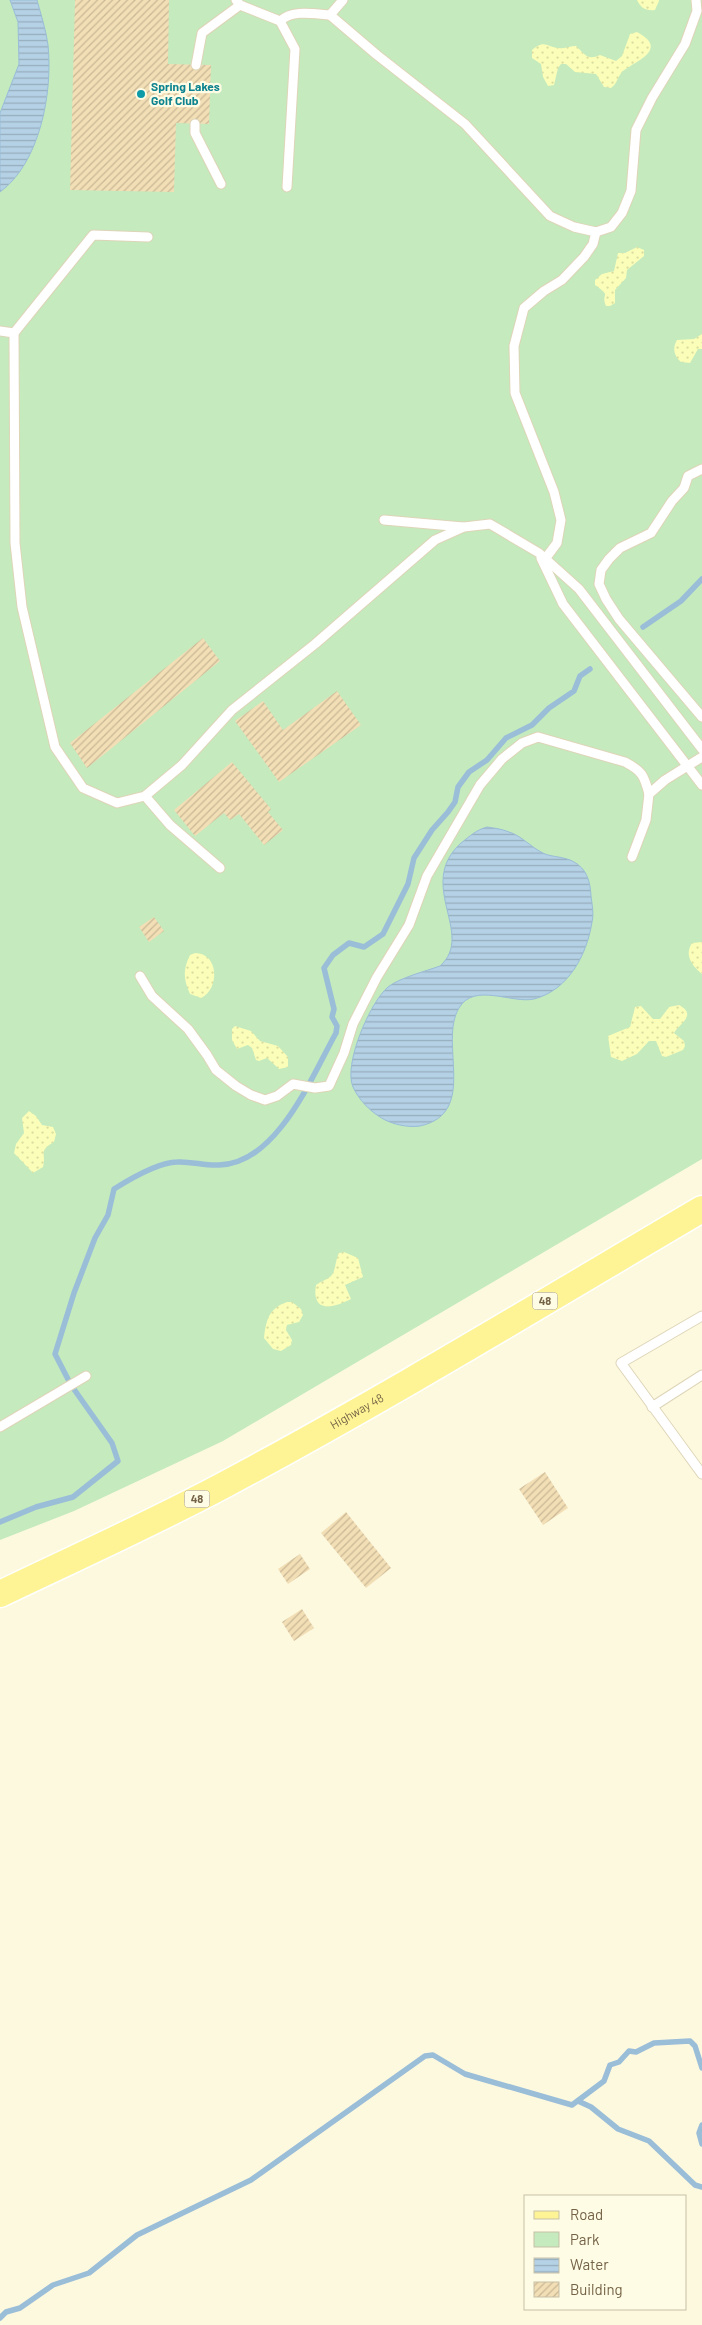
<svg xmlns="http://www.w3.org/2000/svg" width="702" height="2325" viewBox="0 0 702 2325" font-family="Barlow,sans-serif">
	<defs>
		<pattern id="sand-dots" width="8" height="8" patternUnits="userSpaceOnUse" patternTransform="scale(1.25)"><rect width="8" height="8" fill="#fafeb8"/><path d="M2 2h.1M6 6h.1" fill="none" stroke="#dadca0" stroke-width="1.8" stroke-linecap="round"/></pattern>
		<pattern id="water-rules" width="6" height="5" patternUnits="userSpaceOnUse" patternTransform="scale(1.25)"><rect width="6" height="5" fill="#b4d1e6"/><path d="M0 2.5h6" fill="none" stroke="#97adbc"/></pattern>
		<pattern id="building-hatch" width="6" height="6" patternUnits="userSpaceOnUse" patternTransform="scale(1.25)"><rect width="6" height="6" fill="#f3dfb6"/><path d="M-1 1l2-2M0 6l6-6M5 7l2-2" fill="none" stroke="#c9b896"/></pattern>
	</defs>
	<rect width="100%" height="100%" fill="#fdf9df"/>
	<!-- green -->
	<polygon fill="#c4eabe" points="0,0 702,0 702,1159 223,1441 74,1511 0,1540"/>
	<!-- sand -->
	<g fill="url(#sand-dots)">
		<path d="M637,0H659V1L655,10C645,11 641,8 637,0Z"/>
		<path d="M637,32C671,50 633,62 622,72C618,76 617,84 611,88L604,87L596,74L575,72L566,64H561L558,68L554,85L548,86L543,77L541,64L532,58V50C545,39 546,47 559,48C565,49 570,46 576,46C585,54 587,61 600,55L616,61L622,56L630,34Z"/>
		<path d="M637,247L644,250V256L627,270L626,278L615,290V303L610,306H606C600,292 613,298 595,285V280L602,274L614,271L618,253H625Z"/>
		<path d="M702,334V349H698L690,363L681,362C674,356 672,348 677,340L694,339Z"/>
		<path d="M702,942V974C692,966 684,955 692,943Z"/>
		<path d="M195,953C219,953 220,989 201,998L190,994C183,979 183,969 190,955Z"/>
		<path d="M679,1005C698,1015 679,1024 674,1033L684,1041L685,1046L683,1050L666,1057L662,1056L656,1041H649L637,1054L622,1061L611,1057L608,1036L630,1027L635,1007L641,1006L653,1019H660L669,1007Z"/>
		<polygon points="235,1026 251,1031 260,1041 278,1046 288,1057 288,1067 279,1069 267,1058 259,1061 256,1060 252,1048 248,1045 237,1049 232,1040 232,1029"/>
		<path d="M29,1111L36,1116L42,1125L53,1127L56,1134L54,1142C37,1152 47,1153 43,1167L33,1173L14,1153L16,1144L24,1133L22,1118Z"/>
		<path d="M344,1252L358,1258L363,1277L345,1285L351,1299C334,1308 311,1314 316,1285C321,1281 327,1280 331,1276C336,1271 335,1260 339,1253Z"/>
		<path d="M287,1302H292L301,1309L303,1315L299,1322L287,1325L286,1330L292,1340L291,1345L281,1351L273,1349L264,1338C266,1320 269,1308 287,1302Z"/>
	</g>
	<!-- water -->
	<g fill="url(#water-rules)" stroke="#9abdd8">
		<path d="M10,0H37C41,15 46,30 48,45C53,92 40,163 0,192V113L19,64L18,22Z"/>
		<path d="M487,827C494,828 502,829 509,832C520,835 530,846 541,852C549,857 560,856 570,860C586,867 590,879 591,896C592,904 594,914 592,922C587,954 569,990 534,999C512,1004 474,982 459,1008C438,1043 479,1113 420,1126C408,1128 390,1124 380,1117C369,1110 359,1100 353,1087C343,1065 370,1002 388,987C399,978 426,971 440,966C476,934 415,885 461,843C470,836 476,830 487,827Z"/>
	</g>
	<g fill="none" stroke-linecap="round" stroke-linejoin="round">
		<!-- stream -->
		<g stroke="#9abdd8" stroke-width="5.5">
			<polyline points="643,627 681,601 702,579"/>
			<path d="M0,1522L36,1507L73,1497L118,1461L112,1443L71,1385L55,1354L74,1293L95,1238L108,1215L114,1189C130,1179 158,1162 177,1162C191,1161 205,1166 219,1165C277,1164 312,1076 336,1033L337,1026L332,1017L334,1009L324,968L333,955L349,943L364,947L383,934L408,884L414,858L432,830L448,812L455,802L458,787L469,772L487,760L506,738L532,725L549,708L574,691L580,676L590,669"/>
			<polyline points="578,2101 591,2107 618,2129 649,2141 695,2185 702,2187"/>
			<polyline points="702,2125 699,2133 702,2144"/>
			<polyline points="0,2318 6,2312 20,2308 53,2285 89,2273 137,2235 251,2180 425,2056 433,2055 465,2074 572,2105 604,2081 610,2065 619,2062 629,2051 636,2052 654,2043 690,2041 695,2046 702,2068"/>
		</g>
	</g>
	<!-- building -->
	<g fill="url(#building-hatch)">
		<polygon points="75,0 169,0 168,64 211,65 209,124 176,123 174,192 70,190"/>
		<polygon points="203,638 220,661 87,768 70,743"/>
		<polygon points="337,691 361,725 279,782 235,721 263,701 283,730"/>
		<polygon points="232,762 271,809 268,812 283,830 264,845 239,814 230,820 224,813 195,836 174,810"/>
		<polygon points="154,917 164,931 149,942 139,927"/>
		<polygon points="545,1472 568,1508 543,1525 519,1489"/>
		<polygon points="346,1512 391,1568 366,1588 321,1533"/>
		<polygon points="300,1554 310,1569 288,1584 278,1569"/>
		<polygon points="302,1609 314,1628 294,1641 282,1622"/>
	</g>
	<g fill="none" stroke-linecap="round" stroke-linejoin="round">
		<defs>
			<g id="service">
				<polyline points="236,0 240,5 280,21 295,49 287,187"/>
				<polyline points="330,15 377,55 465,124 550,216 574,227 596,232 611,227 622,213 631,191 636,130 652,98 685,44 697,11 696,0"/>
				<path d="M280,21C293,9 314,14 330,15L343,0"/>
				<polyline points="196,65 202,33 240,5"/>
				<polyline points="195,124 195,133 221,184"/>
				<polyline points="0,331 14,333 15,543 22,607 55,747 83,788 117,803 145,796 182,765 232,710 315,644 435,540 464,527 490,524 539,553 579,589 702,749"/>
				<polyline points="14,333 93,235 148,237"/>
				<polyline points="702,469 688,476 684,488 672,501 651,533 620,548 609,559 601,570 599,584 606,599 619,619 702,717"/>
				<polyline points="384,520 463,527"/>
				<polyline points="541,558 563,604 702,785"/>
				<polyline points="545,559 557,543 561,520 554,492 515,393 514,346 524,308 544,291 562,280 584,257 593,244 596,232"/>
				<polyline points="145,796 170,825 220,868"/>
				<polyline points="632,857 646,820 649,794 665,780 702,757"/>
				<path d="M140,976L152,996L188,1029L207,1055L216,1070L236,1086L251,1095L265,1100L277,1096L293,1084L315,1088L329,1086L344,1053L353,1024L377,977L409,925L427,876L480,785L502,759L522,743L538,737L625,762C642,771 644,775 649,794"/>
				<polyline points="702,1316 621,1363 702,1474"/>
				<polyline points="652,1407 702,1375"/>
				<polyline points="0,1427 86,1376"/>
			</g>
			<g id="primary">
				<path id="s1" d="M0,1594C75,1558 151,1524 224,1485C387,1398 544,1302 702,1209"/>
			</g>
		</defs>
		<!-- service casing -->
		<use href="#service" stroke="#ded5b8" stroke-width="11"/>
		<!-- primary casing -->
		<use href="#primary" stroke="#fff" stroke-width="29"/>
		<!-- service -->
		<use href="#service" stroke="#fff" stroke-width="9"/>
		<!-- primary -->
		<use href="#primary" stroke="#fef495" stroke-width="26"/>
	</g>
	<!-- markers -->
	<circle fill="#0f9aa8" stroke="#fffce6" stroke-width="2" cx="141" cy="94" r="5"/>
	<g text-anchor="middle" stroke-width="4.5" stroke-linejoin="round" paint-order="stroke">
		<!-- shield labels -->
		<g fill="#fffce6" stroke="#9e9176" stroke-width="1">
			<rect x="532.5" y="1292.5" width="25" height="17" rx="4"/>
			<rect x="184.5" y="1490.5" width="25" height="17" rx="4"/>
		</g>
		<g font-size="11" font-weight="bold" fill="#746346">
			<text x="545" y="1305">48</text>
			<text x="197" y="1503">48</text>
		</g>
		<!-- culture labels -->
		<g font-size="12" font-weight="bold" fill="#0d838f" stroke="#fffce6" text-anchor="start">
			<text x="151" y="91">Spring Lakes<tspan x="151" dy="14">Golf Club</tspan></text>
		</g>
		<!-- street labels -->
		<g font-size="12" fill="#746346" stroke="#fffce6">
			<text dy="4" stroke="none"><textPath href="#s1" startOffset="401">Highway 48</textPath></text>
		</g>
	</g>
	<!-- legend -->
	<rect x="524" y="2195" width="162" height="115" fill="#fffce6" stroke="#c7bfa6"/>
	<rect x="534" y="2211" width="25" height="8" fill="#fef495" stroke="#c7bfa6"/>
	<text x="570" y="2220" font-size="15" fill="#746346">Road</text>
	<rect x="534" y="2232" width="25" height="15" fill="#c4eabe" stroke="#c7bfa6"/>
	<text x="570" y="2245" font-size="15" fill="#746346">Park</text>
	<rect x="534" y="2258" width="25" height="15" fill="url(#water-rules)" stroke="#c7bfa6"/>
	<text x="570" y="2270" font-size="15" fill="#746346">Water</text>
	<rect x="534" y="2282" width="25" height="15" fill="url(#building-hatch)" stroke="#c7bfa6"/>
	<text x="570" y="2295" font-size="15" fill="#746346">Building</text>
</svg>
